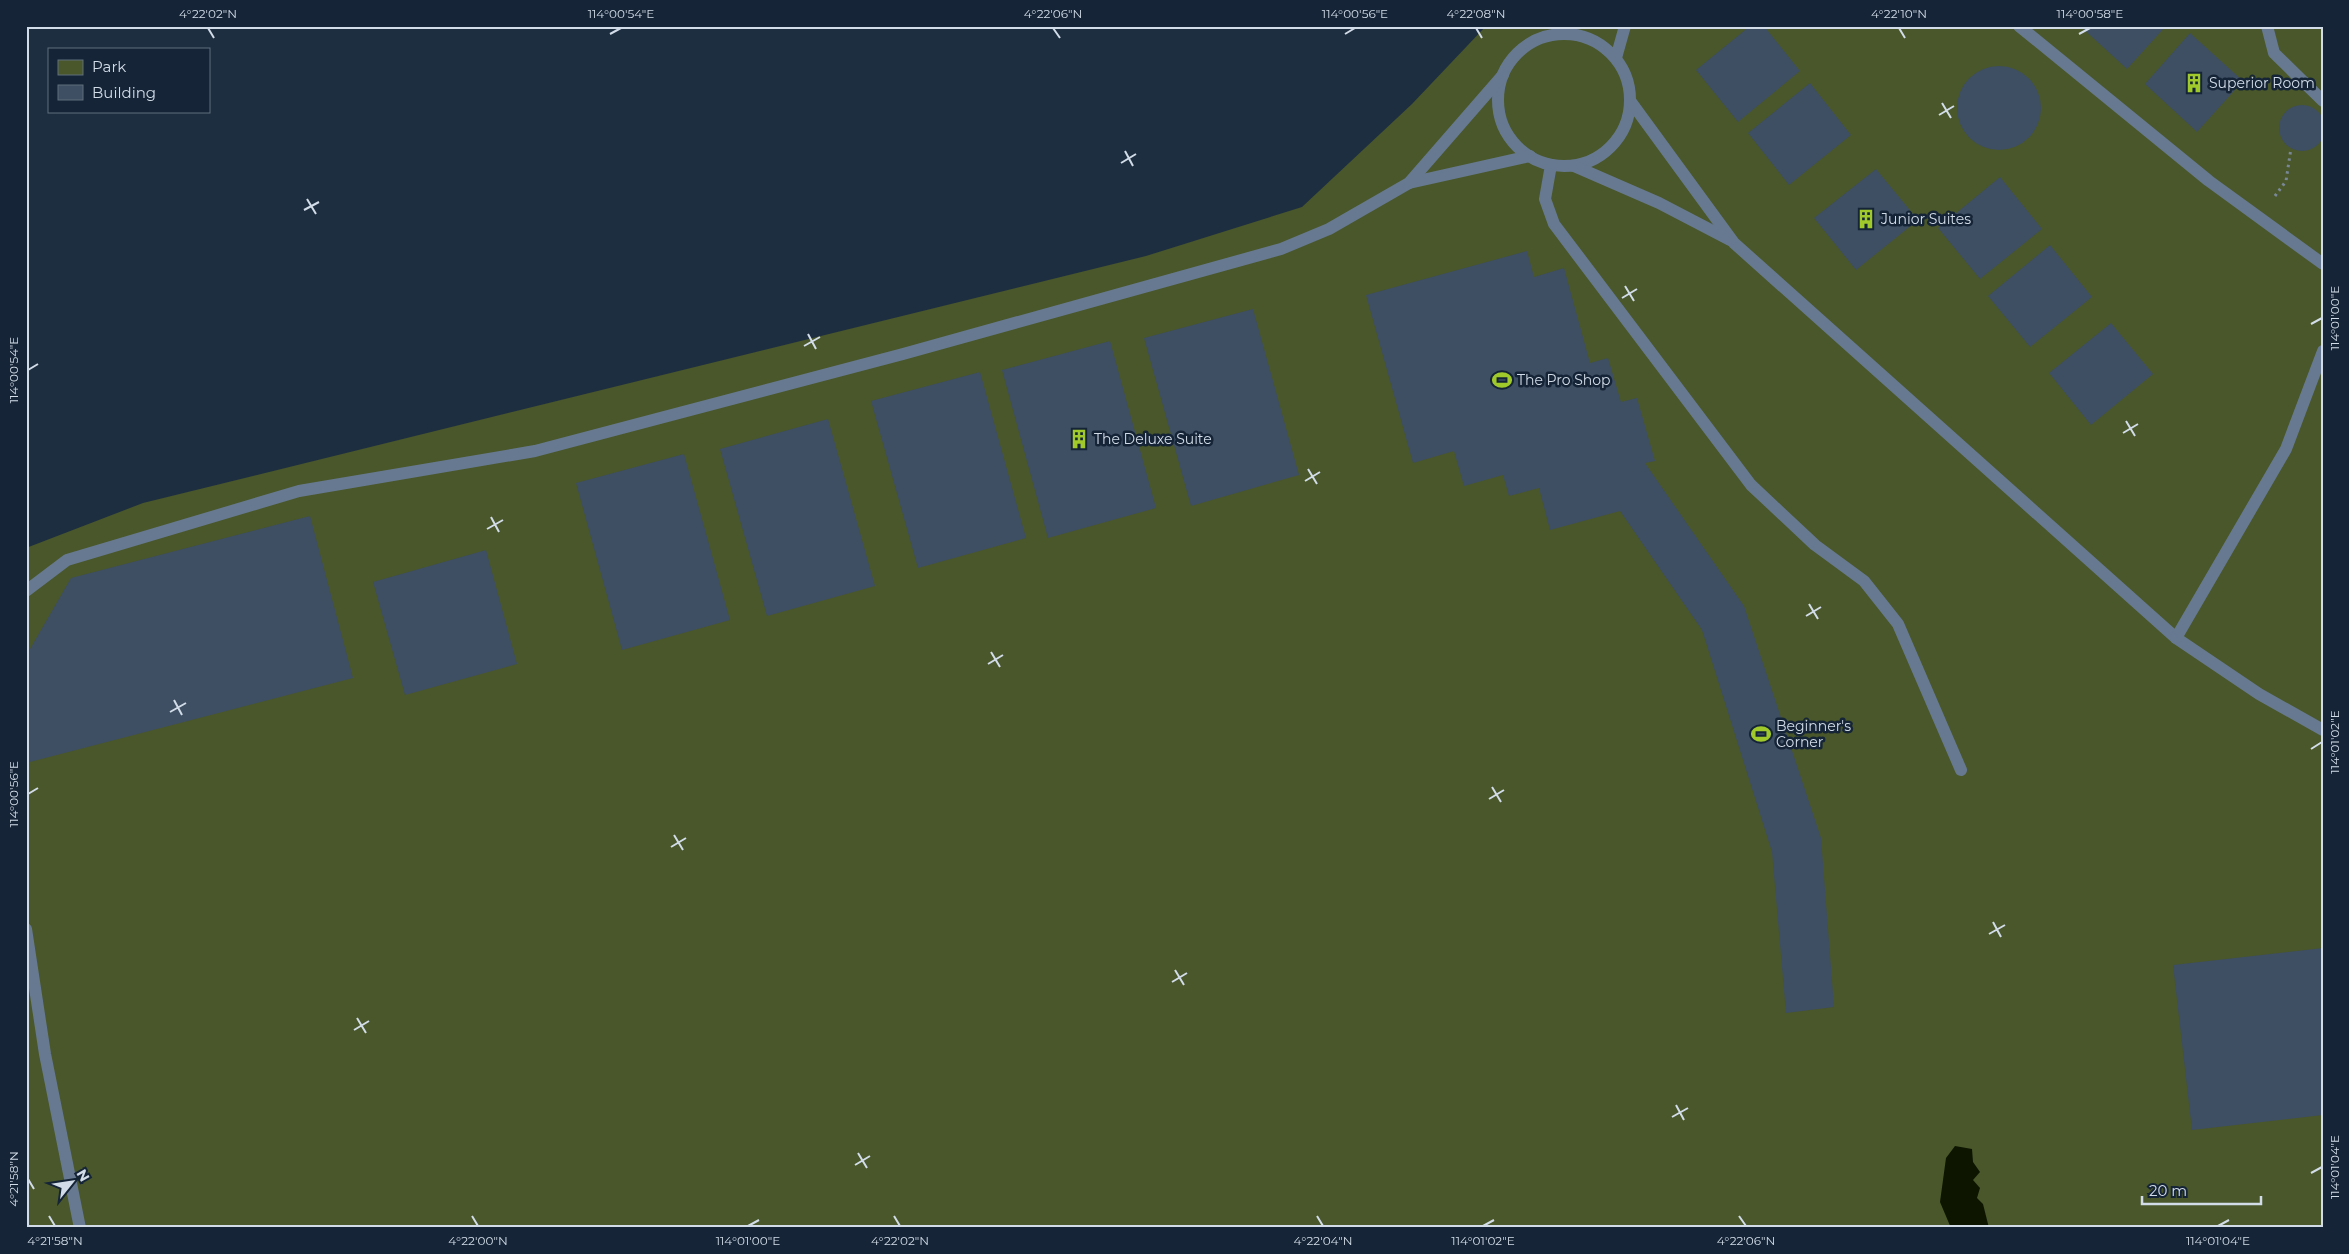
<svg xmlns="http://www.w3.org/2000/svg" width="2349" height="1254" viewBox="0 0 2349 1254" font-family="Montserrat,sans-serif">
	<rect width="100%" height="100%" fill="#1e2e41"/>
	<!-- green -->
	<polygon fill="#49572a" points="1486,26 2323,26 2323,1228 26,1228 26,548 143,503 1146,256 1302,207 1412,104"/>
	<!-- water -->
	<polygon fill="#0d1500" points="1955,1146 1972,1149 1973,1162 1980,1172 1973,1180 1980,1188 1977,1198 1983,1204 1989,1228 1951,1228 1940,1202 1946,1158"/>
	<!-- building -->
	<g fill="#3e4e63">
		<polygon points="1750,26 1764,26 1800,71 1738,122 1696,70"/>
		<polygon points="2080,26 2166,26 2127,69"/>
		<polygon points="2190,33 2243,81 2197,132 2145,84"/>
		<circle cx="1999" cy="108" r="42"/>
		<polygon points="1810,83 1851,135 1789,185 1748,133"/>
		<circle cx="2302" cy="128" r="23"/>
		<polygon points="1876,169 1918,220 1856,270 1814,218"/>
		<polygon points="2000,177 2042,229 1980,279 1938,228"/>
		<polygon points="2050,245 2092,297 2030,347 1988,296"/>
		<polygon points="1527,251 1534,277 1564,268 1590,363 1608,358 1621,402 1637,398 1655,461 1645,463 1744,606 1821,838 1834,1007 1786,1013 1772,852 1702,630 1620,511 1550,530 1539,488 1509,496 1503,475 1464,486 1454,451 1413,463 1366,295"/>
		<polygon points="1253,309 1299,475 1191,506 1144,338"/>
		<polygon points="2111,323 2153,374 2091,425 2049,373"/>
		<polygon points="1110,341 1156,508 1048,538 1002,370"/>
		<polygon points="980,372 1026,538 918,568 871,401"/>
		<polygon points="828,419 875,586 767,616 720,449"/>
		<polygon points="684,454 730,620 622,650 576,483"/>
		<polygon points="310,516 353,678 26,763 26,656 71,578"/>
		<polygon points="486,550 517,664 405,695 373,582"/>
		<polygon points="2323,948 2323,1115 2192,1130 2173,965"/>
	</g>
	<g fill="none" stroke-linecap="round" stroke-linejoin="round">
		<!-- path -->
		<polyline stroke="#7a8797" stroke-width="3" stroke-dasharray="2.5 4" stroke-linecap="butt" points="2275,196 2286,181 2291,148"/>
		<!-- service -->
		<g stroke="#677990" stroke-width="12">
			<polyline points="2019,26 2209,181 2323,264"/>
			<polyline points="2267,26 2274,53 2323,101"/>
			<circle cx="1564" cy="100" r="66"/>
			<polyline points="1616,58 1625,26"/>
			<polyline points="1631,102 1734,243 2176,638 2259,694 2323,730"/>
			<polyline points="1551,165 1545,199 1554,224 1751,485 1815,545 1864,581 1898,624 1961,770"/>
			<polyline points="1574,166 1659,203 1730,240"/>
			<polyline points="1409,183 1530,156"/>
			<polyline points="26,591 67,560 299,491 535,451 903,354 1281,249 1329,229 1409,183 1503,75"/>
			<polyline points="2176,638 2286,449 2323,351"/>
			<polyline points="26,929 45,1054 80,1228"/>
		</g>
	</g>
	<!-- ticks -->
	<path fill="none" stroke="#d2dce8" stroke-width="2" d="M208,28L214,38M1053,28L1060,38M1476,28L1482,38M1899,28L1905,38M610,34L621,28M1345,34L1355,28M2079,34L2090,28M1942,103L1951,118M1939,115L1954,106M1125,151L1133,166M1121,163L1136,154M307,199L316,214M304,210L319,202M1625,286L1634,301M1622,298L1637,289M2311,324L2322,318M808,334L816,349M804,346L820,337M28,370L38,364M2126,421L2135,436M2123,433L2138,424M1308,469L1317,484M1305,481L1320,472M491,517L499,532M487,529L503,520M1809,604L1818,619M1806,616L1821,607M991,652L1000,667M988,664L1003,655M174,700L182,715M170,712L186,703M2311,749L2322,742M1492,787L1501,802M28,794L38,788M1489,799L1504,790M674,835L683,850M671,847L686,838M1993,922L2001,937M1989,934L2005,925M1175,970L1184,985M1172,982L1187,973M357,1018L366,1033M354,1030L369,1021M1676,1105L1684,1120M1672,1117L1688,1108M858,1153L867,1168M855,1165L870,1156M2311,1173L2322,1167M28,1179L34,1189M49,1216L55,1226M472,1216L478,1226M894,1216L900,1226M1317,1216L1323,1226M1739,1216L1746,1226M748,1226L759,1220M1483,1226L1494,1220M2218,1226L2229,1220"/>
	<!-- icons -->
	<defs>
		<symbol id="building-bare" viewBox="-9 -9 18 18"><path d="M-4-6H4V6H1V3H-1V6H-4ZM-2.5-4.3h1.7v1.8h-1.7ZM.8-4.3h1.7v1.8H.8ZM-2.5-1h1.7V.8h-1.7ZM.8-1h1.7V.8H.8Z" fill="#a0c92b" stroke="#152436" stroke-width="2.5" paint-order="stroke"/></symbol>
		<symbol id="stadium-bare" viewBox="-9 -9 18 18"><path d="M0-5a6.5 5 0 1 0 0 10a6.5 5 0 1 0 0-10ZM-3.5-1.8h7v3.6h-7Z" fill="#a0c92b" stroke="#152436" stroke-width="2.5" paint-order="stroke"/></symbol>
	</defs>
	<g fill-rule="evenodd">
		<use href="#building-bare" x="2180" y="69" width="28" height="28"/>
		<use href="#building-bare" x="1852" y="205" width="28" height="28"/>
		<use href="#stadium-bare" x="1488" y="366" width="28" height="28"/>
		<use href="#building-bare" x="1065" y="425" width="28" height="28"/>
		<use href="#stadium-bare" x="1747" y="720" width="28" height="28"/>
	</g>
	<g text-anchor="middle" stroke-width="5" stroke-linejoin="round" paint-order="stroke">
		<!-- poi labels -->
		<g font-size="14" fill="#d2dce8" stroke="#152436" text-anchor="start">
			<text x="2209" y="88">Superior Room</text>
			<text x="1881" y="224">Junior Suites</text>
			<text x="1517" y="385">The Pro Shop</text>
			<text x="1094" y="444">The Deluxe Suite</text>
			<text x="1776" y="731">Beginner's<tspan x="1776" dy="16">Corner</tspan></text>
		</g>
	</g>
	<!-- border -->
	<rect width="2349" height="1254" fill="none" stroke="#152436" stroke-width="55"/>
	<!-- legend -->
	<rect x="48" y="48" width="162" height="65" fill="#152436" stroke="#616e7d"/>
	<rect x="58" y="60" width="25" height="15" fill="#49572a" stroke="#616e7d"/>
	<text x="92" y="72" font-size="15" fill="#d2dce8">Park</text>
	<rect x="58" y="85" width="25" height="15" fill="#3e4e63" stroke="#616e7d"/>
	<text x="92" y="98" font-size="15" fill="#d2dce8">Building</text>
	<!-- north arrow -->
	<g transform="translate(72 1182) rotate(60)" stroke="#152436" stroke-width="4" paint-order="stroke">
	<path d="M0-4L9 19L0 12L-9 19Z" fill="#d2dce8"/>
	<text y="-8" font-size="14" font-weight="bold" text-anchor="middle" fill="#d2dce8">N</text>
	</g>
	<!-- scale -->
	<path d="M2142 1196v8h119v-8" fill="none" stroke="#d2dce8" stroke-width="2.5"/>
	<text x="2149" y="1196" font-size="15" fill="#d2dce8" stroke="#152436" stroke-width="4" paint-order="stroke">20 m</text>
	<rect x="28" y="28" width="2294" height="1198" fill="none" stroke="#d2dce8" stroke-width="2"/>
	<g font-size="12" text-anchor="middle" fill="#d2dce8">
		<text x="208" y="18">4°22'02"N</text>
		<text x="621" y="18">114°00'54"E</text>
		<text x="1053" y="18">4°22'06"N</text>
		<text x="1355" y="18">114°00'56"E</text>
		<text x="1476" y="18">4°22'08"N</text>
		<text x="1899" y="18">4°22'10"N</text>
		<text x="2090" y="18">114°00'58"E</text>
		<text transform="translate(2335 318) rotate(-90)" y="4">114°01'00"E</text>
		<text transform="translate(14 370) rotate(-90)" y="4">114°00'54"E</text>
		<text transform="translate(2335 742) rotate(-90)" y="4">114°01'02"E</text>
		<text transform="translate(14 794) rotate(-90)" y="4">114°00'56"E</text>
		<text transform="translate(2335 1167) rotate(-90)" y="4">114°01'04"E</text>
		<text transform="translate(14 1179) rotate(-90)" y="4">4°21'58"N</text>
		<text x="55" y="1245">4°21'58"N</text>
		<text x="478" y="1245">4°22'00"N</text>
		<text x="748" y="1245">114°01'00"E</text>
		<text x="900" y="1245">4°22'02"N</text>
		<text x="1323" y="1245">4°22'04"N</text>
		<text x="1483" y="1245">114°01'02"E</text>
		<text x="1746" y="1245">4°22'06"N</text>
		<text x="2218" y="1245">114°01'04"E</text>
	</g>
</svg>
